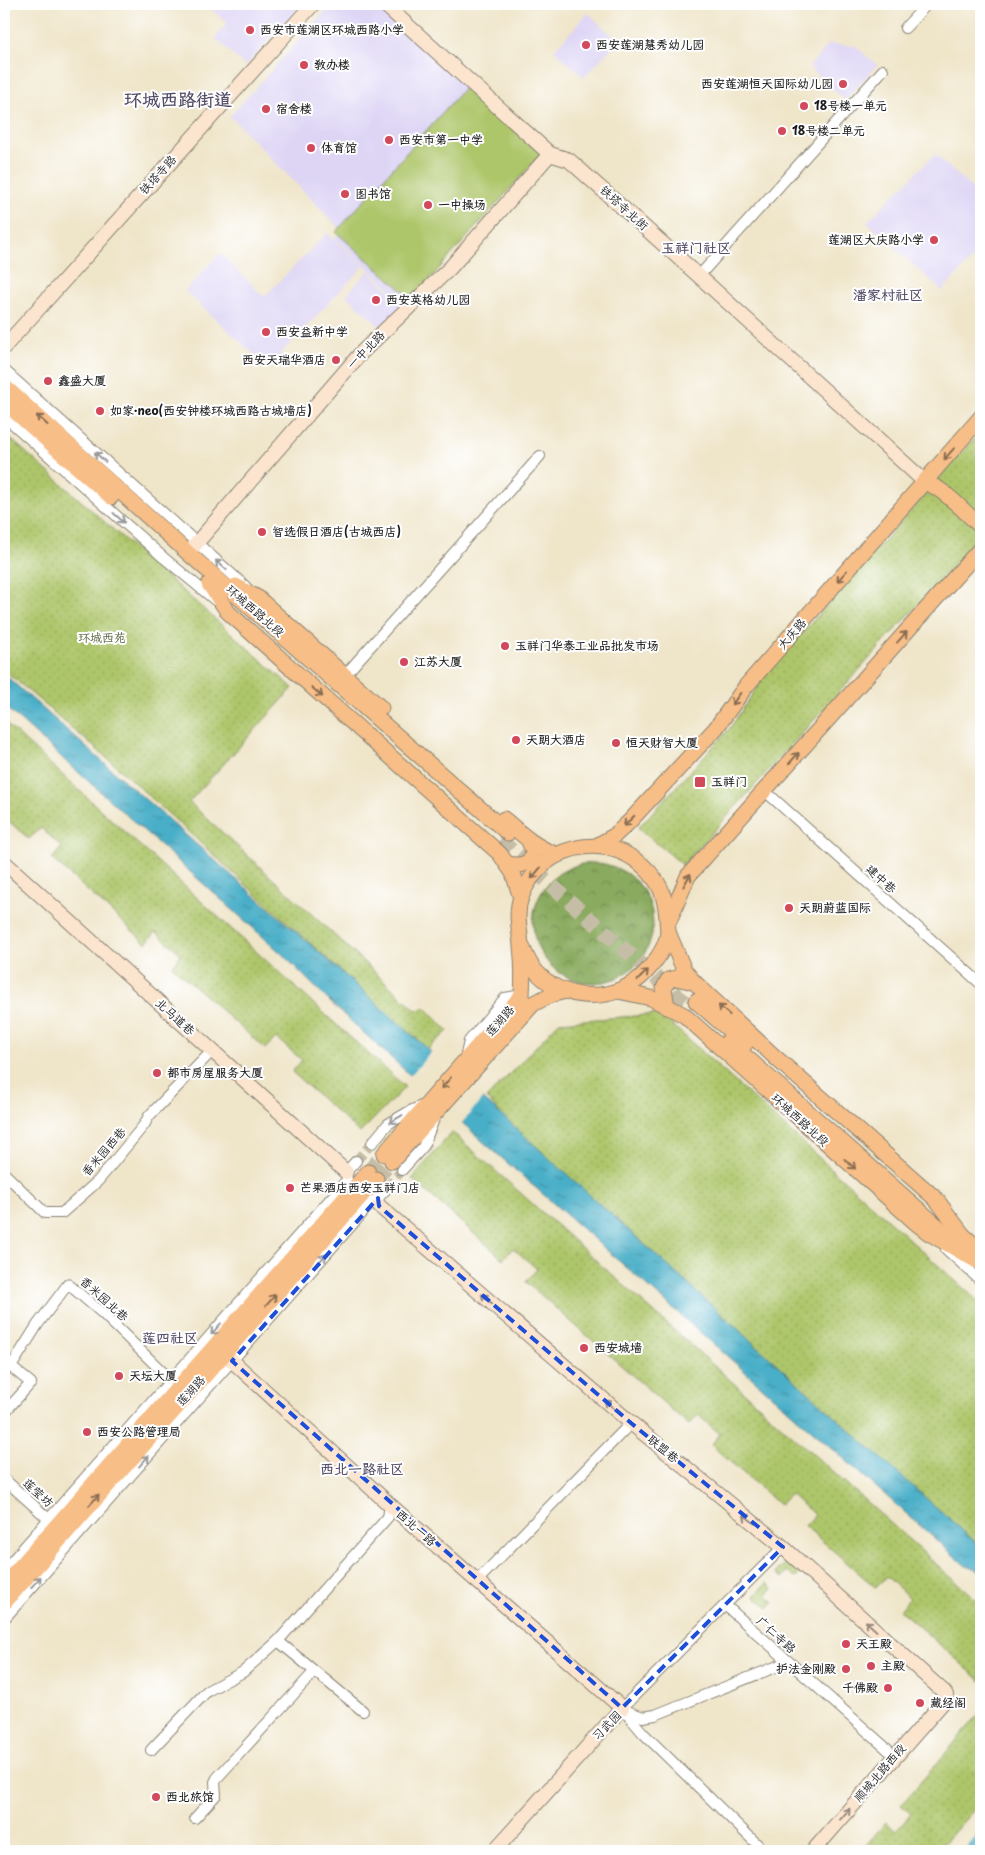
<svg xmlns="http://www.w3.org/2000/svg" width="985" height="1855" viewBox="0 0 985 1855" font-family="'Playpen Sans','LXGW WenKai TC',sans-serif">
	<defs>
		<pattern id="grass-tufts" width="24" height="20" patternUnits="userSpaceOnUse" patternTransform="scale(1.25)"><rect width="24" height="20" fill="#aec66b"/><path d="M3 7l-1-3M5 7V3M7 7l1-3M15 17l-1-3M17 17v-4M19 17l1-3" fill="none" stroke="#95aa5c"/></pattern>
		<pattern id="forest-crowns" width="20" height="18" patternUnits="userSpaceOnUse" patternTransform="scale(1.25)"><rect width="20" height="18" fill="#8aab5f"/><path d="M2 6a3 3 0 1 1 6 0M12 15a3 3 0 1 1 6 0" fill="none" stroke="#708a4e"/></pattern>
		<pattern id="park-dots" width="8" height="8" patternUnits="userSpaceOnUse" patternTransform="scale(1.25)"><rect width="8" height="8" fill="#aec66b"/><path d="M2 2h.1M6 6h.1" fill="none" stroke="#95aa5c" stroke-width="1.8" stroke-linecap="round"/></pattern>
		<pattern id="water-ripples" width="26" height="14" patternUnits="userSpaceOnUse" patternTransform="scale(1.25)"><rect width="26" height="14" fill="#49afc8"/><path d="M2 4q2-2 4 0t4 0M15 11q2-2 4 0t4 0" fill="none" stroke="#3c8ea2"/></pattern>
	</defs>
	<rect width="100%" height="100%" fill="#fff"/>
	<filter id="ink" filterUnits="userSpaceOnUse"><feTurbulence type="fractalNoise" baseFrequency=".02" numOctaves="2"/><feDisplacementMap in="SourceGraphic" scale="10" xChannelSelector="R" yChannelSelector="G"/><feConvolveMatrix kernelMatrix="1 2 1 2 8 2 1 2 1" color-interpolation-filters="sRGB"/></filter>
	<filter id="wash" filterUnits="userSpaceOnUse"><feTurbulence type="fractalNoise" baseFrequency=".0096" numOctaves="4" result="noise"/><feDisplacementMap in="SourceGraphic" scale="20" xChannelSelector="R" yChannelSelector="G"/><feGaussianBlur stdDeviation="1.12" result="paint"/><feColorMatrix in="noise" values="0 0 0 0 0 0 0 0 0 0 0 0 0 0 0 0 0 1.4 0 .05"/><feComposite in="paint" operator="in"/></filter>
	<g filter="url(#wash)">
		<rect width="100%" height="100%" fill="#efe5c9"/>
		<!-- built -->
		<g fill="#ded5f5">
			<polygon points="205,4 303,4 245,66 215,38 227,23"/>
			<polygon points="332,4 374,4 541,154 406,304 335,238 341,230 230,116"/>
			<polygon points="588,13 618,41 584,77 554,50"/>
			<polygon points="829,44 855,46 877,65 845,100 809,67"/>
			<polygon points="935,154 981,197 981,265 973,258 942,291 867,222"/>
			<polygon points="327,233 364,266 268,367 185,291 220,253 264,297"/>
			<polygon points="368,271 406,306 384,330 346,295"/>
		</g>
		<!-- grass -->
		<g fill="url(#grass-tufts)" stroke="#657144">
			<polygon points="788,1560 801,1572 796,1578 788,1571 782,1578 776,1573"/>
			<polygon points="767,1583 773,1588 766,1595 774,1602 769,1608 755,1596"/>
		</g>
		<!-- forest -->
		<circle fill="url(#forest-crowns)" stroke="#53643e" cx="593" cy="923" r="60"/>
		<!-- park -->
		<g fill="url(#park-dots)" stroke="#657144">
			<polygon points="981,431 981,535 683,865 638,828 730,728 765,675"/>
			<polygon points="4,433 293,688 189,802 416,1010 426,1008 448,1031 427,1050 115,765 4,670"/>
			<polygon points="4,722 405,1087 360,1133 292,1072 302,1060 276,1038 265,1049 172,966 181,954 156,932 146,943 52,859 62,847 41,828 29,839 4,817"/>
			<polygon points="660,1014 981,1304 981,1547 887,1464 503,1117 487,1098 559,1022"/>
			<polygon points="452,1132 981,1604 981,1681 900,1610 910,1598 886,1576 876,1588 805,1526 815,1515 790,1494 780,1505 711,1445 720,1434 698,1415 689,1425 526,1282 537,1269 513,1248 503,1259 412,1179"/>
			<polygon points="981,1712 981,1802 937,1851 861,1851 886,1822 896,1831 911,1814 901,1805"/>
		</g>
		<!-- pitch -->
		<polygon fill="#aec66b" stroke="#657144" points="466,86 541,154 412,299 336,232"/>
		<!-- water -->
		<g fill="url(#water-ripples)" stroke="#326672">
			<path d="M4,674C123,781 245,886 364,992C571,1176 774,1364 981,1547V1572L966,1566L479,1138L331,1003L280,952L4,706Z"/>
			<polygon points="981,1831 981,1851 963,1851"/>
		</g>
		<!-- pier -->
		<polygon fill="#efe5c9" points="433,1050 484,1097 461,1124 409,1077"/>
	</g>
	<g filter="url(#ink)">
		<g fill="none" stroke-linecap="round" stroke-linejoin="round">
			<!-- street-tunnel -->
			<g stroke="#c5bda6" stroke-width="10" stroke-dasharray="10 5" stroke-linecap="butt">
				<polyline points="356,1161 372,1143"/>
				<polyline points="387,1188 402,1170"/>
			</g>
			<!-- primary-tunnel -->
			<g stroke="#c5bda6" stroke-width="15" stroke-dasharray="15 8" stroke-linecap="butt">
				<polyline points="500,840 691,1008"/>
				<polyline points="368,1172 384,1154"/>
				<polyline points="376,1179 392,1161"/>
			</g>
			<defs>
				<g id="street">
					<polyline points="905,28 927,4"/>
					<polyline points="699,276 883,70"/>
					<polyline points="4,370 246,587"/>
					<polyline points="4,416 164,558 216,601"/>
					<polyline points="345,675 540,456"/>
					<polyline points="765,791 981,984"/>
					<polyline points="465,1059 469,1041 505,998 522,995"/>
					<polyline points="372,1143 388,1124 410,1111 424,1105"/>
					<polyline points="402,1170 423,1147 434,1119"/>
					<polyline points="4,1173 45,1213 62,1213 98,1181 144,1125 149,1116 212,1051"/>
					<polyline points="379,1203 378,1198 387,1188"/>
					<polyline points="946,1249 981,1281"/>
					<polyline points="4,1413 31,1383 11,1367 38,1324 68,1284 102,1313 175,1384"/>
					<polyline points="4,1479 53,1523"/>
					<polyline points="783,1547 725,1605 895,1756"/>
					<polyline points="4,1570 347,1180 346,1172 356,1161"/>
					<polyline points="477,1581 631,1423"/>
					<polyline points="4,1619 373,1201 378,1198"/>
					<polyline points="278,1641 363,1711"/>
					<polyline points="622,1708 643,1733 760,1847"/>
					<polyline points="622,1708 725,1605"/>
					<polyline points="627,1711 643,1717 655,1715 788,1662"/>
					<polyline points="151,1750 207,1691 243,1672 278,1641 388,1517 390,1505"/>
					<polyline points="195,1818 216,1795 215,1782 217,1778 314,1672"/>
				</g>
				<g id="secondary">
					<polyline points="384,4 550,154 569,160 699,276 925,482"/>
					<polyline points="4,347 313,4"/>
					<polyline points="188,553 361,353 450,268 550,154"/>
					<polyline points="4,862 346,1172"/>
					<polyline points="379,1206 631,1423 783,1547 944,1692 946,1695 945,1700 813,1851"/>
					<polyline points="217,1347 390,1505 622,1708 494,1851"/>
				</g>
				<g id="primary">
					<polyline points="4,386 188,553 508,833"/>
					<polyline points="4,402 111,497"/>
					<path d="M924,483C940,484 968,515 981,527"/>
					<polyline points="209,584 228,612 500,854 513,873 521,898"/>
					<polyline points="236,586 258,598 381,708"/>
					<path d="M504,819C521,834 536,848 558,855"/>
					<polyline points="598,845 614,836 629,822 716,728 746,686 981,417"/>
					<path d="M507,864C520,866 527,866 534,854L529,841"/>
					<polyline points="669,921 688,876 981,548"/>
					<polyline points="668,932 684,970 694,982 776,1058 936,1199 963,1235"/>
					<polyline points="618,991 651,998 684,1015 916,1223 929,1233 977,1261"/>
					<polyline points="696,1001 745,1044"/>
					<polyline points="667,1007 664,988 668,980 676,978 694,982"/>
					<polyline points="728,1041 952,1239"/>
					<path d="M384,1154L522,995C523,978 523,962 521,946C520,929 515,914 521,897C544,837 621,828 657,882C664,893 666,904 667,918C667,922 668,928 668,933C666,948 656,961 646,972C616,1004 562,1004 533,968C528,961 525,953 521,944"/>
					<polyline points="392,1161 533,1004 550,995 566,991"/>
					<polyline points="956,1229 981,1251"/>
					<polyline points="4,1585 368,1172"/>
					<polyline points="4,1603 224,1354 376,1179"/>
				</g>
			</defs>
			<!-- street casing -->
			<use href="#street" stroke="#868072" stroke-width="12"/>
			<!-- secondary casing -->
			<use href="#secondary" stroke="#868072" stroke-width="16"/>
			<!-- primary casing -->
			<use href="#primary" stroke="#868072" stroke-width="17"/>
			<!-- street -->
			<use href="#street" stroke="#fff" stroke-width="10"/>
			<!-- secondary -->
			<use href="#secondary" stroke="#fce5cf" stroke-width="14"/>
			<!-- primary -->
			<use href="#primary" stroke="#f7be87" stroke-width="15"/>
		</g>
		<!-- one-way arrows -->
		<defs><path id="oneway-shaft" d="M-6 0H5M1.5-3L5.5 0L1.5 3" fill="none" stroke-width="1.6" stroke-linecap="round" stroke-linejoin="round" transform="scale(1.25)"/></defs>
		<g stroke="#8a6d52">
			<use href="#oneway-shaft" transform="translate(42 420) rotate(-138)"/>
			<use href="#oneway-shaft" transform="translate(949 454) rotate(131)"/>
			<use href="#oneway-shaft" transform="translate(842 576) rotate(131)"/>
			<use href="#oneway-shaft" transform="translate(902 637) rotate(-48)"/>
			<use href="#oneway-shaft" transform="translate(317 692) rotate(41)"/>
			<use href="#oneway-shaft" transform="translate(736 699) rotate(126)"/>
			<use href="#oneway-shaft" transform="translate(794 758) rotate(-48)"/>
			<use href="#oneway-shaft" transform="translate(629 821) rotate(135)"/>
			<use href="#oneway-shaft" transform="translate(536 873) rotate(130)"/>
			<use href="#oneway-shaft" transform="translate(687 880) rotate(-61)"/>
			<use href="#oneway-shaft" transform="translate(643 975) rotate(-45)"/>
			<use href="#oneway-shaft" transform="translate(724 1010) rotate(-138)"/>
			<use href="#oneway-shaft" transform="translate(446 1083) rotate(131)"/>
			<use href="#oneway-shaft" transform="translate(850 1164) rotate(42)"/>
			<use href="#oneway-shaft" transform="translate(271 1300) rotate(-49)"/>
			<use href="#oneway-shaft" transform="translate(94 1500) rotate(-49)"/>
		</g>
		<g stroke="#999">
			<use href="#oneway-shaft" transform="translate(100 457) rotate(-138)"/>
			<use href="#oneway-shaft" transform="translate(119 518) rotate(42)"/>
			<use href="#oneway-shaft" transform="translate(221 565) rotate(-138)"/>
			<use href="#oneway-shaft" transform="translate(396 1119) rotate(149)"/>
			<use href="#oneway-shaft" transform="translate(321 1260) rotate(-49)"/>
			<use href="#oneway-shaft" transform="translate(216 1329) rotate(131)"/>
			<use href="#oneway-shaft" transform="translate(144 1461) rotate(-48)"/>
			<use href="#oneway-shaft" transform="translate(36 1582) rotate(-48)"/>
		</g>
		<g stroke="#978b7e">
			<use href="#oneway-shaft" transform="translate(487 1299) rotate(-139)"/>
			<use href="#oneway-shaft" transform="translate(610 1405) rotate(-139)"/>
			<use href="#oneway-shaft" transform="translate(749 1519) rotate(-141)"/>
			<use href="#oneway-shaft" transform="translate(871 1626) rotate(-138)"/>
			<use href="#oneway-shaft" transform="translate(845 1814) rotate(-49)"/>
		</g>
	</g>
	<!-- marked area -->
	<path fill="none" stroke="#1d4ed8" stroke-width="4" stroke-dasharray="10 6" stroke-linejoin="round" d="M378,1198L379,1206L631,1423L783,1547L622,1708L232,1361Z"/>
	<!-- markers -->
	<g fill="#d1495b" stroke="#fff" stroke-width="2">
		<circle cx="250" cy="30" r="5"/>
		<circle cx="586" cy="45" r="5"/>
		<circle cx="304" cy="65" r="5"/>
		<circle cx="843" cy="84" r="5"/>
		<circle cx="804" cy="106" r="5"/>
		<circle cx="266" cy="109" r="5"/>
		<circle cx="782" cy="131" r="5"/>
		<circle cx="389" cy="140" r="5"/>
		<circle cx="311" cy="148" r="5"/>
		<circle cx="345" cy="194" r="5"/>
		<circle cx="428" cy="205" r="5"/>
		<circle cx="934" cy="240" r="5"/>
		<circle cx="376" cy="300" r="5"/>
		<circle cx="266" cy="332" r="5"/>
		<circle cx="336" cy="360" r="5"/>
		<circle cx="48" cy="381" r="5"/>
		<circle cx="100" cy="411" r="5"/>
		<circle cx="262" cy="532" r="5"/>
		<circle cx="505" cy="646" r="5"/>
		<circle cx="404" cy="662" r="5"/>
		<circle cx="516" cy="740" r="5"/>
		<circle cx="616" cy="743" r="5"/>
		<rect x="694" y="776" width="12" height="12" rx="2.5"/>
		<circle cx="789" cy="908" r="5"/>
		<circle cx="157" cy="1073" r="5"/>
		<circle cx="290" cy="1188" r="5"/>
		<circle cx="584" cy="1348" r="5"/>
		<circle cx="119" cy="1376" r="5"/>
		<circle cx="87" cy="1432" r="5"/>
		<circle cx="846" cy="1644" r="5"/>
		<circle cx="871" cy="1666" r="5"/>
		<circle cx="846" cy="1669" r="5"/>
		<circle cx="888" cy="1688" r="5"/>
		<circle cx="920" cy="1703" r="5"/>
		<circle cx="156" cy="1797" r="5"/>
	</g>
	<g text-anchor="middle" stroke-width="4" stroke-linejoin="round" paint-order="stroke">
		<!-- poi labels -->
		<g font-size="12" font-weight="bold" fill="#1c1c1c" stroke="#fff" text-anchor="start">
			<text x="260" y="34">西安市莲湖区环城西路小学</text>
			<text x="596" y="49">西安莲湖慧秀幼儿园</text>
			<text x="314" y="69">教办楼</text>
			<text x="833" y="88" text-anchor="end">西安莲湖恒天国际幼儿园</text>
			<text x="814" y="110">18号楼一单元</text>
			<text x="276" y="113">宿舍楼</text>
			<text x="792" y="135">18号楼二单元</text>
			<text x="399" y="144">西安市第一中学</text>
			<text x="321" y="152">体育馆</text>
			<text x="355" y="198">图书馆</text>
			<text x="438" y="209">一中操场</text>
			<text x="924" y="244" text-anchor="end">莲湖区大庆路小学</text>
			<text x="386" y="304">西安英格幼儿园</text>
			<text x="276" y="336">西安益新中学</text>
			<text x="326" y="364" text-anchor="end">西安天瑞华酒店</text>
			<text x="58" y="385">鑫盛大厦</text>
			<text x="110" y="415">如家·neo(西安钟楼环城西路古城墙店)</text>
			<text x="272" y="536">智选假日酒店(古城西店)</text>
			<text x="515" y="650">玉祥门华泰工业品批发市场</text>
			<text x="414" y="666">江苏大厦</text>
			<text x="526" y="744">天朗大酒店</text>
			<text x="626" y="747">恒天财智大厦</text>
			<text x="711" y="786">玉祥门</text>
			<text x="799" y="912">天朗蔚蓝国际</text>
			<text x="167" y="1077">都市房屋服务大厦</text>
			<text x="300" y="1192">芒果酒店西安玉祥门店</text>
			<text x="594" y="1352">西安城墙</text>
			<text x="129" y="1380">天坛大厦</text>
			<text x="97" y="1436">西安公路管理局</text>
			<text x="856" y="1648">天王殿</text>
			<text x="881" y="1670">主殿</text>
			<text x="836" y="1673" text-anchor="end">护法金刚殿</text>
			<text x="878" y="1692" text-anchor="end">千佛殿</text>
			<text x="930" y="1707">藏经阁</text>
			<text x="166" y="1801">西北旅馆</text>
		</g>
		<!-- street labels -->
		<g font-size="12" fill="#1c1c1c" stroke="#fff">
			<text transform="translate(158 175) rotate(-48)" y="4">铁塔寺路</text>
			<text transform="translate(624 208) rotate(42)" y="4">铁塔寺北街</text>
			<text transform="translate(366 350) rotate(-46)" y="4">一中北路</text>
			<text transform="translate(255 611) rotate(41)" y="4">环城西路北段</text>
			<text transform="translate(792 634) rotate(-49)" y="4">大庆路</text>
			<text transform="translate(881 879) rotate(42)" y="4">建中巷</text>
			<text transform="translate(175 1017) rotate(42)" y="4">北马道巷</text>
			<text transform="translate(500 1021) rotate(-49)" y="4">莲湖路</text>
			<text transform="translate(800 1120) rotate(42)" y="4">环城西路北段</text>
			<text transform="translate(104 1152) rotate(-49)" y="4">香米园西巷</text>
			<text transform="translate(104 1299) rotate(42)" y="4">香米园北巷</text>
			<text transform="translate(191 1391) rotate(-48)" y="4">莲湖路</text>
			<text transform="translate(663 1449) rotate(39)" y="4">联盟巷</text>
			<text transform="translate(38 1493) rotate(42)" y="4">莲莹坊</text>
			<text transform="translate(416 1528) rotate(41)" y="4">西北一路</text>
			<text transform="translate(776 1635) rotate(42)" y="4">广仁寺路</text>
			<text transform="translate(607 1726) rotate(-45)" y="4">习武园</text>
			<text transform="translate(880 1773) rotate(-49)" y="4">顺城北路西段</text>
		</g>
		<!-- park labels -->
		<g font-size="12" fill="#56603c" stroke="#fff">
			<text x="102" y="642">环城西苑</text>
		</g>
		<!-- neighbourhood labels -->
		<g font-size="14" font-weight="bold" fill="#544c66" stroke="#fff">
			<text x="696" y="253">玉祥门社区</text>
			<text x="888" y="300">潘家村社区</text>
			<text x="170" y="1343">莲四社区</text>
			<text x="362" y="1474">西北一路社区</text>
		</g>
		<!-- district labels -->
		<g font-size="18" font-weight="bold" fill="#544c66" stroke="#fff">
			<text x="178" y="106">环城西路街道</text>
		</g>
	</g>
	<!-- margin -->
	<rect width="985" height="1855" fill="none" stroke="#fff" stroke-width="20"/>
</svg>
